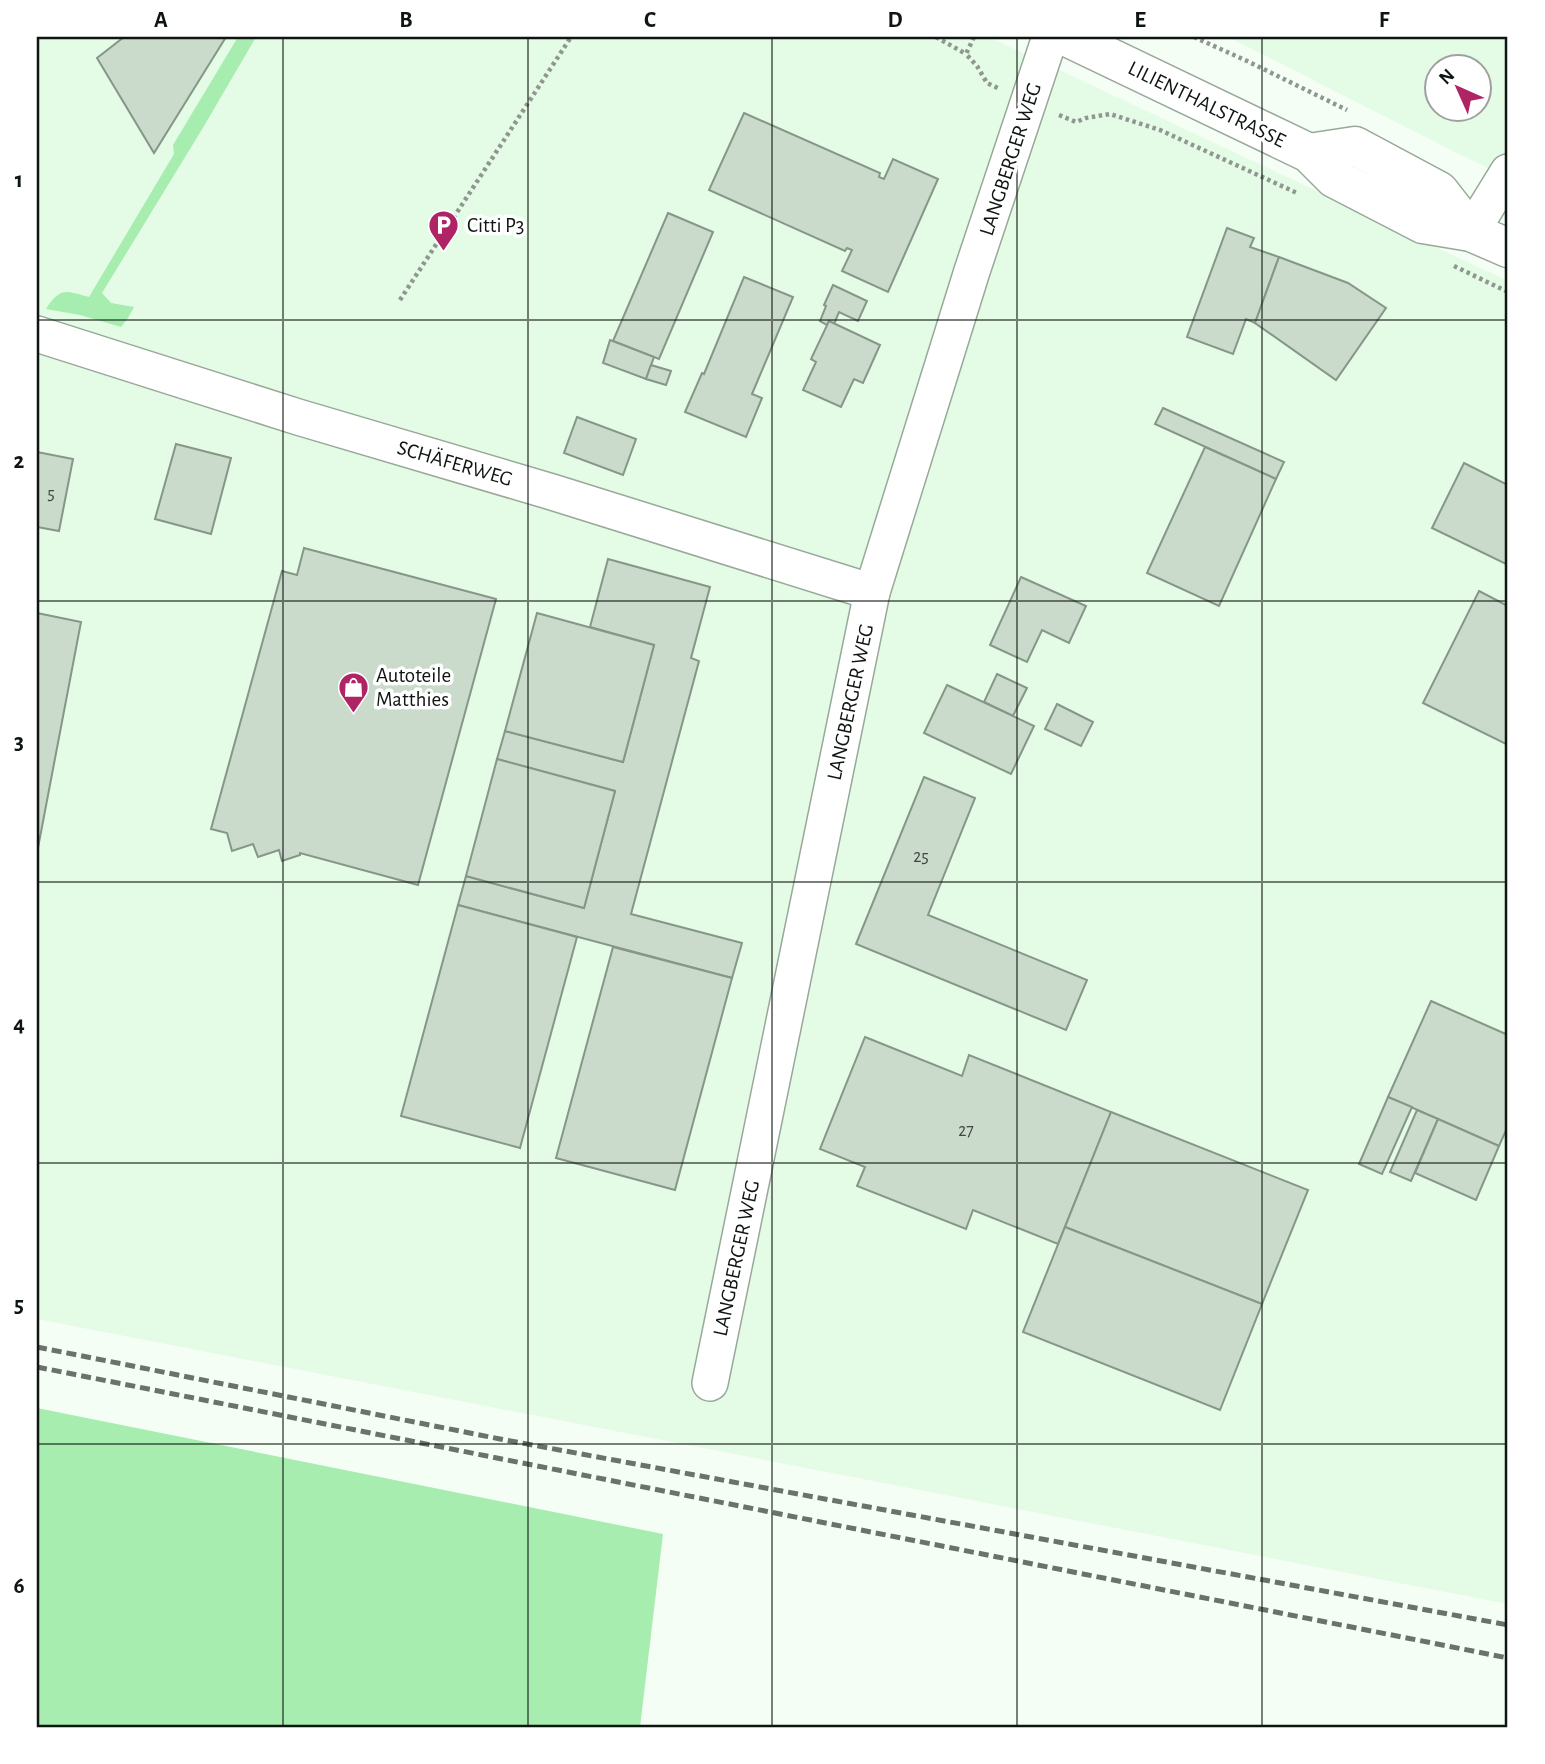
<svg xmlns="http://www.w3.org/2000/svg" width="1545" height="1764" viewBox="0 0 1545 1764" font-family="'Alegreya Sans',sans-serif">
	<rect width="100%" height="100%" fill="#f4fef5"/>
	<!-- built -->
	<g fill="#e4fbe6" fill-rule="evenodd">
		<polygon points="37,37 989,37 1508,281 1508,1604 37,1319"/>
		<path d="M1228,37H1508V178L1455,152ZM1436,66H1478V108H1436Z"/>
	</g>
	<!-- green -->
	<g fill="#a7edb0">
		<path d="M238,37H256L204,126L102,293L111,303L134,307L128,318L121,327L80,315L46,309C60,286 67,291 89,297L174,154L173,145Z"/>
		<polygon points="37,1408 663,1534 640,1727 37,1727"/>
	</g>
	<!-- building -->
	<g fill="#cadacb" stroke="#869688" stroke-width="2">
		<polygon points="124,37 226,37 154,153 97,58"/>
		<polygon points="744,113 880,173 879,177 884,179 893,159 938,179 888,292 842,271 852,250 847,248 845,251 709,190"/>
		<polygon points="668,213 713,232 659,359 613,341"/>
		<polygon points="1227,228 1254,238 1250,247 1279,257 1255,323 1246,319 1233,354 1187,337"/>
		<polygon points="1279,257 1348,283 1386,308 1336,380 1255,323"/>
		<polygon points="744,277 793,297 752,394 762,398 746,437 685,412 702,373 704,374"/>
		<polygon points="833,285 867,301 858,321 839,312 834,324 829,321 827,325 820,321 826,306 824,305"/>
		<polygon points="829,321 880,345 863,383 854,379 841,407 803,390 816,362 811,359"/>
		<polygon points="610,340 654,357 646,379 603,363"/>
		<polygon points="651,365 671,371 666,385 646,379"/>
		<polygon points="1163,408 1284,462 1276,479 1155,424"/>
		<polygon points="577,417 636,439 623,475 564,453"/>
		<polygon points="176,444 231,458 211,534 155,519"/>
		<polygon points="1205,447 1276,479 1219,606 1147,573"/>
		<polygon points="37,452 73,459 59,531 37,527"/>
		<polygon points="1464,463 1508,485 1508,565 1432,528"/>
		<polygon points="304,548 496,599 418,885 300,853 300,855 282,861 279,850 258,857 253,844 232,851 227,833 211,829 282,571 297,575"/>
		<polygon points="608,559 710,587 691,658 699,661 631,914 742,943 732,978 458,905 466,876 584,908 615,791 497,759 505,731 623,762 654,645 590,627"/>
		<polygon points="1021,577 1086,606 1069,643 1042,630 1027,662 990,645"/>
		<polygon points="1479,591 1508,606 1508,745 1423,703"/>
		<polygon points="37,613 81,622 37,853"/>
		<polygon points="537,613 654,645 623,762 505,731"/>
		<polygon points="997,674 1027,688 1013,716 984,702"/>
		<polygon points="947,685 1034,726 1011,774 924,733"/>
		<polygon points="1057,704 1093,722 1081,746 1045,729"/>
		<polygon points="497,759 615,791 584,908 466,876"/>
		<polygon points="924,777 975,798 928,915 1087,980 1066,1030 856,944"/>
		<polygon points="458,905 577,937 520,1148 401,1116"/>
		<polygon points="613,947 732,978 675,1190 556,1158"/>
		<polygon points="1431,1001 1508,1035 1508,1126 1499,1146 1388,1097"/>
		<polygon points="865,1037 962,1076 969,1055 1111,1112 1058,1244 973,1210 966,1229 857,1186 865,1167 820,1149"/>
		<polygon points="1388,1097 1412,1107 1382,1174 1359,1164"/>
		<polygon points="1417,1110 1438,1119 1411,1181 1390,1172"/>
		<polygon points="1111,1112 1308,1190 1262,1304 1065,1227"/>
		<polygon points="1438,1119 1499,1146 1476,1200 1415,1173"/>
		<polygon points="1065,1227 1262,1304 1220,1410 1023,1332"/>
	</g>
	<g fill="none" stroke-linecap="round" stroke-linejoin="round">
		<defs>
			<g id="street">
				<polyline points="1471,232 1508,172"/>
				<polyline points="37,334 298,417 552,492 872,592"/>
				<polyline points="710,1383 872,592 972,271 1050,37"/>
			</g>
			<g id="secondary">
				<polyline points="1067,37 1309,153 1334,178 1423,224 1471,232 1508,248"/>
				<polyline points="1309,153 1355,146 1439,191 1471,232"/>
			</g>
		</defs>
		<!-- street casing -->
		<use href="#street" stroke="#98a899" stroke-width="38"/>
		<!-- secondary casing -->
		<use href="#secondary" stroke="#98a899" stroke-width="41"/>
		<!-- path -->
		<g stroke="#8f9790" stroke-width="4.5" stroke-dasharray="3.5 3.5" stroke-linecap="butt">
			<polyline points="936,37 966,54"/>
			<polyline points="974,37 966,54 977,66 987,83 1000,89"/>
			<polyline points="1194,37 1247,61 1347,110"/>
			<polyline points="1059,115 1076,122 1086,118 1110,114 1160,130 1297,193"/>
			<polyline points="1454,266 1508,292"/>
			<polyline points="400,300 571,37"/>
		</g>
		<!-- street -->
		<use href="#street" stroke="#fff" stroke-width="35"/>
		<!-- secondary -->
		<use href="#secondary" stroke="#fff" stroke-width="38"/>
		<!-- rail -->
		<g stroke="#6a726b" stroke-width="5" stroke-dasharray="10 5" stroke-linecap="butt">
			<polyline points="37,1347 500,1439 1508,1625"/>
			<polyline points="37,1367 1508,1658"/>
		</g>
	</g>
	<!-- grid -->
	<path fill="none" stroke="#0f1510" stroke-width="2" stroke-opacity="0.55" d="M283,37V1727M528,37V1727M772,37V1727M1017,37V1727M1262,37V1727M37,320H1508M37,601H1508M37,882H1508M37,1163H1508M37,1444H1508"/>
	<!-- icons -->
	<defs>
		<symbol id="parking-pin" viewBox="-11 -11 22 30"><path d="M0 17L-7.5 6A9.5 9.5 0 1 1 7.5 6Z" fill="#ae2465" stroke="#fff"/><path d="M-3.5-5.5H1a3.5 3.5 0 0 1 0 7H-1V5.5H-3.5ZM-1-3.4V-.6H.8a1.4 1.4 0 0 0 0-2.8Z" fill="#fff"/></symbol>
		<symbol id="shop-pin" viewBox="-11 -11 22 30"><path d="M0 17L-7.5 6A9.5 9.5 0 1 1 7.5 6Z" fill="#ae2465" stroke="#fff"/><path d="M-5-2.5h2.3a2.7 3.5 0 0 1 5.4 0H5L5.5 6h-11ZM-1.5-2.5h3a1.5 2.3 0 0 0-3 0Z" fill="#fff"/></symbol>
	</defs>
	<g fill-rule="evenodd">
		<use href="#parking-pin" x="426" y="208" width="35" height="47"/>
		<use href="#shop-pin" x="336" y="670" width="35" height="47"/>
	</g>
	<g text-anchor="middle" stroke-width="7" stroke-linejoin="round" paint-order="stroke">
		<!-- number labels -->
		<g font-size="18" fill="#3e463f">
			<text x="51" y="499">5</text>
			<text x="921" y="862">25</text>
			<text x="966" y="1136">27</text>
		</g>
		<!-- street labels -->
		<g font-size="21" fill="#0f1510" stroke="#fff">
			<text transform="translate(1207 104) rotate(26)" y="7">LILIENTHALSTRASSE</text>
			<text transform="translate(1010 159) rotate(-72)" y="7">LANGBERGER WEG</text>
			<text transform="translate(455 463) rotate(16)" y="7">SCHÄFERWEG</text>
			<text transform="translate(850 702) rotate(-78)" y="7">LANGBERGER WEG</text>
			<text transform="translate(736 1258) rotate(-78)" y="7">LANGBERGER WEG</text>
		</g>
		<!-- poi labels -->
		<g font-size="21" fill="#0f1510" stroke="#fff" text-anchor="start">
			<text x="467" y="232">Citti P3</text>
			<text x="376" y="682">Autoteile<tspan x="376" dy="24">Matthies</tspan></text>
		</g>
	</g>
	<!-- border -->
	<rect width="1545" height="1764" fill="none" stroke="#ffffff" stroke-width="77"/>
	<!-- north arrow -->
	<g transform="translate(1458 88) rotate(315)"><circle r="33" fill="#ffffff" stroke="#9fa19f" stroke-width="2"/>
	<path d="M0-5L12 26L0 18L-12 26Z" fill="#ae2465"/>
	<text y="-10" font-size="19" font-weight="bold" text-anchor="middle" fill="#0f1510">N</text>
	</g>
	<rect x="38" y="38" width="1468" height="1688" fill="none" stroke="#0f1510" stroke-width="2.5"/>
	<g font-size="23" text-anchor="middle" font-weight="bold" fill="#0f1510">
		<text x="161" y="27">A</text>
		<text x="406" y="27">B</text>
		<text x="650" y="27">C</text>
		<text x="895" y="27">D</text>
		<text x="1140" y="27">E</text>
		<text x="1384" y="27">F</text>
		<text x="19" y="187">1</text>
		<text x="19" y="468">2</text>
		<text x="19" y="749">3</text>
		<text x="19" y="1031">4</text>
		<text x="19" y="1312">5</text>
		<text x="19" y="1593">6</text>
	</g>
</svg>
